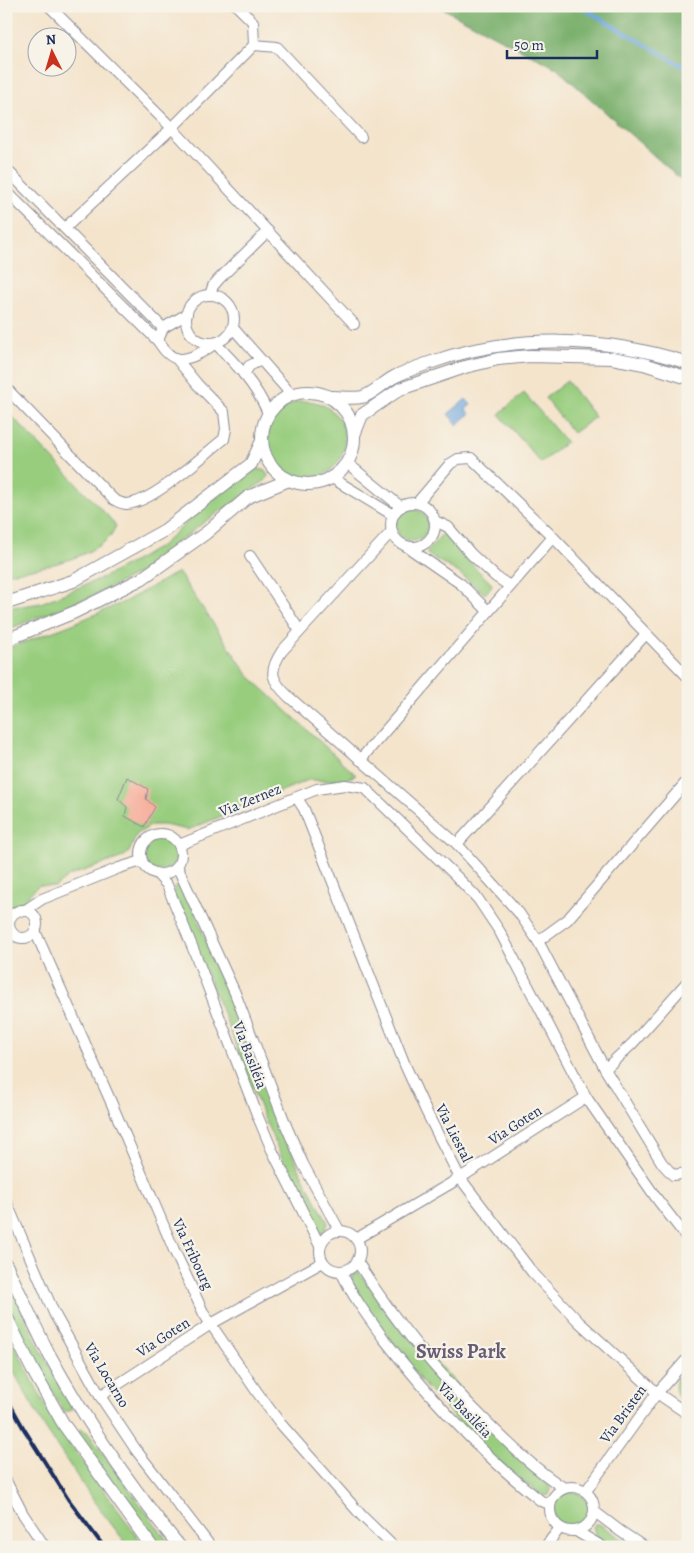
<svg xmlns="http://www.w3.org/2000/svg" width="694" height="1553" viewBox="0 0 694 1553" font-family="Alegreya,serif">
	<rect width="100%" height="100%" fill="#f7f3e8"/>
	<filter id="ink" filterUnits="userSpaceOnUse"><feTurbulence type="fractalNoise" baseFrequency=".02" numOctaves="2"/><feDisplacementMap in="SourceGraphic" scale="10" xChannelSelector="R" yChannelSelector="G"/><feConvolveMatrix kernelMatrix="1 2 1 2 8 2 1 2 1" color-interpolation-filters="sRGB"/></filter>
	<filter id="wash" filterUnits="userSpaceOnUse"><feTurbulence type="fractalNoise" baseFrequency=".0096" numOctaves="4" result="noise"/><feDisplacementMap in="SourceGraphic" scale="20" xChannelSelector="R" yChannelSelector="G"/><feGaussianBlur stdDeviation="1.12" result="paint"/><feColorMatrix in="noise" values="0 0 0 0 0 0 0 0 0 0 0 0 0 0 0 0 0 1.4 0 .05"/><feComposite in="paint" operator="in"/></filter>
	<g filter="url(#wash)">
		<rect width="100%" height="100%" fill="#f4e4cc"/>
		<!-- green -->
		<g fill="#98cd7e" stroke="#5a7e6e">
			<polygon points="567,381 595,417 573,433 545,398"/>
			<polygon points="524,393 566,442 541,463 499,414"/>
			<circle cx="306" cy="440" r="39"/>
			<path d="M6,410L107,515L116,526C113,531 111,536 108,539C80,562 41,567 6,574Z"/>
			<polygon points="257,469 264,470 268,475 266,480 203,523 139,573 99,593 6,630 6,607 22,606 41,603 102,578 135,561 161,546 207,504"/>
			<circle cx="412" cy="525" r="16"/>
			<polygon points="443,533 471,564 491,583 492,586 485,594 459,573 427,554 428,550"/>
			<path d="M178,572L249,676L356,775L341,781L308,780L188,830L164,825H152L137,834L129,852L123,857L69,876L55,887L39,885C27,895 19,908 6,917V649L70,625L124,602Z"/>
			<circle cx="160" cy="854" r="17"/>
			<polygon points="180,882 184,885 276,1115 303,1177 327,1221 328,1224 321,1236 287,1169 264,1118 231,1032 173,893 174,887"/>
			<path d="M357,1273H359L532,1471C540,1477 554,1484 549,1495L544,1496L536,1491L490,1455L424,1385L376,1320L352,1282V1276Z"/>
			<polygon points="6,1278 46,1360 72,1408 70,1411 63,1411 40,1370 6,1303"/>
			<polygon points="6,1329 54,1422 145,1547 129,1547 95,1503 45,1428 6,1358"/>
			<path d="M688,1367V1407C672,1396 670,1378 688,1367Z"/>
			<polygon points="80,1429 87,1432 172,1547 160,1547 152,1538 78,1435"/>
			<circle cx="571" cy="1510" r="18"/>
			<polygon points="595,1524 599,1524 635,1547 612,1547 596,1536 593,1527"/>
		</g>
		<!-- forest -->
		<polygon fill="#7ab06d" stroke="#4a7066" points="438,6 688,6 688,186 556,68"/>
		<!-- water -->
		<polygon fill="#6ea6dd" stroke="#446a9e" points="466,399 471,405 466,409 470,414 457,425 448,414"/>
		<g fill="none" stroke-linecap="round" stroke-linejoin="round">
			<!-- stream -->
			<polyline stroke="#6ea6dd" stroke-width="4" points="579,6 688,69"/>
		</g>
		<g id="blocks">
			<!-- building -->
			<polygon fill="#f6b09d" points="127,777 148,789 146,799 155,807 144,827 125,816 127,807 118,799"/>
		</g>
	</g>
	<g filter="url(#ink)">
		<use href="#blocks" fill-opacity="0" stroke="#888a95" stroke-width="1"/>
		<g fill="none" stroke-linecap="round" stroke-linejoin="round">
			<defs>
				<g id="minor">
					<polyline points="49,6 172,128 354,324"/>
					<polyline points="254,45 277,47 361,137"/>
					<polyline points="6,169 163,328"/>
					<polyline points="6,191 158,341"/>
					<polyline points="65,228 172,128 254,45 253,22 237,6"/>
					<polyline points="210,295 213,286 219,279 268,231"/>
					<circle cx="210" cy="319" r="24"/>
					<path d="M187,314L163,328L158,341C162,347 167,355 175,358C187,362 206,351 215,343C236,364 256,385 268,413"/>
					<polyline points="233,328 291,394"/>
					<polyline points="244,375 249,366 261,360"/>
					<path d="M6,388L113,499C117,501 121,504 127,504C154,502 202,456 224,439L226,429L224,412L197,384L176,358"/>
					<polyline points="347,463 401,507"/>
					<polyline points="332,478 393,515"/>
					<polyline points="417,503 450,464 458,459 471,458 553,537 688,677"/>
					<circle cx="413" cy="525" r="22"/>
					<polyline points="435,521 448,527 471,554 496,577 510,586"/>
					<path d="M392,531L282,651C268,672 271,680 289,697L457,844L519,913L538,941L605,1069L662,1163L673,1175L688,1173"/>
					<polyline points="406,546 461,584 488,611"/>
					<polyline points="250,556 300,631"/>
					<polyline points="360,760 553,537"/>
					<polyline points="297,798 304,809 405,1065 426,1111 460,1178 532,1272 579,1322 657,1393 688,1414"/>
					<circle cx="161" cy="854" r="20"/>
					<polyline points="457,844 646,634"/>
					<polyline points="179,845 317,789 345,785 365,788 456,876 478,899 500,932 586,1097 657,1199 688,1239"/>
					<polyline points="177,866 235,993 287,1128 303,1164 339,1230"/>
					<polyline points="157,874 167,885 196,956 258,1117 272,1150 320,1246"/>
					<circle cx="23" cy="924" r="14"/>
					<polyline points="24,911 42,899 119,868 142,861"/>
					<polyline points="35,931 111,1102 174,1250 204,1314 257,1392 280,1423 362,1516 394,1547"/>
					<polyline points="538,941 567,920 688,780"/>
					<polyline points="605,1069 632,1044 688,981"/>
					<polyline points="6,1201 54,1313 100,1396 136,1450 211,1547"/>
					<circle cx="340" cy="1251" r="20"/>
					<polyline points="356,1239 460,1178 586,1097"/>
					<path d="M357,1261C394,1321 439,1375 489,1424C512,1447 536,1470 564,1488"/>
					<path d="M341,1271C352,1296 368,1317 384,1339C430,1398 482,1455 541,1501L550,1504"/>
					<polyline points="100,1396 211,1324 323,1262"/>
					<polyline points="6,1481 23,1514 45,1547"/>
					<circle cx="572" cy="1509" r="22"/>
					<polyline points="586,1491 657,1393 688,1358"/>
					<polyline points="595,1512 620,1531 644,1547"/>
					<polyline points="576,1531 603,1547"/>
					<polyline points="545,1547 560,1528"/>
				</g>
				<g id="tertiary">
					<circle cx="308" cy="438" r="46"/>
					<path d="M331,397C341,397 353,399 362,397C372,395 384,382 394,377C405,371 418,367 429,363C512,333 605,336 688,363"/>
					<polyline points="354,435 362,415 400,389 465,367 498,359 530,356 612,358 644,364 688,378"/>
					<polyline points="6,600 13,601 73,581 165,530 251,464 261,443"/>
					<polyline points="6,640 75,612 141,579 206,533 248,497 289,480"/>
					<path d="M6,1265C21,1295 34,1325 49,1354C86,1422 131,1487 180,1547"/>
					<polyline points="6,1316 32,1369 64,1425 152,1547"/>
				</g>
			</defs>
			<!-- minor casing -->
			<use href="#minor" stroke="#888a95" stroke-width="12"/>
			<!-- tertiary casing -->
			<use href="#tertiary" stroke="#888a95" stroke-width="14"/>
			<!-- minor -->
			<use href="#minor" stroke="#fff" stroke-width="10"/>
			<!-- tertiary -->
			<use href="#tertiary" stroke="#fff" stroke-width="12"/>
			<!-- rail -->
			<polyline stroke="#1b2f5e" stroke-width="4" points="6,1397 24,1429 68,1499 104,1547"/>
		</g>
	</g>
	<g text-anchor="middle" stroke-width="4.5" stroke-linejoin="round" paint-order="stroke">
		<!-- street labels -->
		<g font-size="15" fill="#1b2f5e" stroke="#f7f3e8">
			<text transform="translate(250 800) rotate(-22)" y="5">Via Zernez</text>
			<text transform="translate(250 1055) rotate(69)" y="5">Via Basiléia</text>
			<text transform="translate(515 1125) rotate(-33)" y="5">Via Goten</text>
			<text transform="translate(454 1133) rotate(63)" y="5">Via Liestal</text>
			<text transform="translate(193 1254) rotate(65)" y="5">Via Fribourg</text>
			<text transform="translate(163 1337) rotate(-33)" y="5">Via Goten</text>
			<text transform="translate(107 1375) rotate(59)" y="5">Via Locarno</text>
			<text transform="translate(465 1410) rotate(46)" y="5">Via Basiléia</text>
			<text transform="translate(623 1414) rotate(-54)" y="5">Via Bristen</text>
		</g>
		<!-- district labels -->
		<g font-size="20" font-weight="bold" fill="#685c74" stroke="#f7f3e8">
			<text x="461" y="1358">Swiss Park</text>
		</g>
	</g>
	<!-- margin -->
	<rect width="694" height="1553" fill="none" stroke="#f7f3e8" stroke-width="25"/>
	<!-- north arrow -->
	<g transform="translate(52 52) rotate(355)"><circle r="24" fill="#f7f3e8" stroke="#9fa5b1"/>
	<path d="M0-4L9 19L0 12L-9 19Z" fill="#c8321e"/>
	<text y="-8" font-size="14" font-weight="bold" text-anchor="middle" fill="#1b2f5e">N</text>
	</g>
	<!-- scale -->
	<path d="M507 50v8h90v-8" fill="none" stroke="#1b2f5e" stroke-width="2.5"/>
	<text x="514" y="50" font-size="15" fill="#1b2f5e" stroke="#f7f3e8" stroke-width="4" paint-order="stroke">50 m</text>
</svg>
